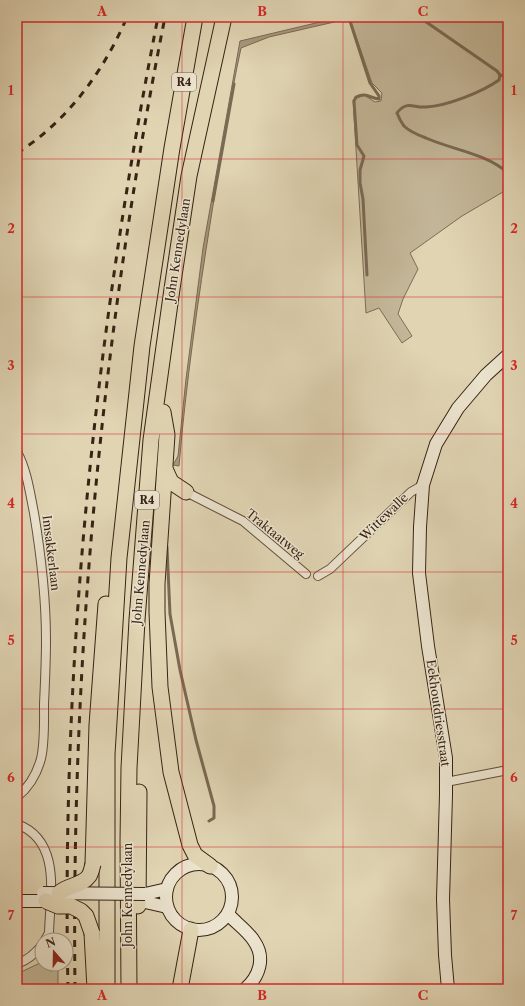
<svg xmlns="http://www.w3.org/2000/svg" width="525" height="1006" viewBox="0 0 525 1006" font-family="'Libre Caslon Text',serif">
	<rect width="100%" height="100%" fill="#e0d4b3"/>
	<filter id="stains"><feTurbulence type="fractalNoise" baseFrequency=".005" numOctaves="4"/><feColorMatrix values="0 0 0 0 .2 0 0 0 0 .09 0 0 0 0 .02 0 0 0 .5 -.17"/></filter>
	<radialGradient id="worn" r=".72"><stop offset=".6" stop-color="#630" stop-opacity="0"/><stop offset="1" stop-color="#630" stop-opacity=".3"/></radialGradient>
	<!-- green -->
	<g fill="#c3b698" stroke="#7d6c56">
		<polygon points="356,17 508,17 508,189 462,216 410,253 418,269 403,299 398,314 412,336 402,343 379,308 366,313 353,100 364,95 375,102 381,101 382,93 372,83 350,19"/>
		<polygon points="42,962 42,964 58,964 58,989 17,989 17,974"/>
	</g>
	<!-- water -->
	<path fill="#a7987d" stroke="#7a6953" d="M341,17H356L269,37L241,48C229,104 220,161 211,218C198,300 186,383 179,466L173,465L178,456L186,379L203,248L240,41Z"/>
	<g fill="none" stroke-linecap="round" stroke-linejoin="round">
		<!-- stream -->
		<g stroke="#7a6953" stroke-width="3">
			<path d="M419,17L497,71L500,75L499,80C482,92 447,106 426,107C413,108 407,100 397,113C399,118 401,122 404,126C410,132 418,135 426,138C453,150 485,153 508,173"/>
			<path d="M349,18L370,83L379,96V99C369,98 367,92 356,97L354,101L357,145L364,156L360,170V183L363,199L367,275"/>
			<polyline points="500,75 504,76 508,74"/>
			<polyline points="213,201 234,84"/>
			<polyline points="167,547 170,614 180,670 196,740 214,806 214,818 209,821"/>
		</g>
		<defs>
			<g id="street">
				<path d="M17,452C27,470 30,493 34,513C41,555 46,597 46,640C46,661 45,683 44,704C44,719 45,748 40,762C36,775 28,788 17,797"/>
				<polyline points="186,492 243,521 306,574"/>
				<polyline points="318,576 330,569 411,492 423,485"/>
				<polyline points="446,782 508,770"/>
				<path d="M17,824C62,841 50,895 49,933L45,940"/>
				<path d="M17,964C28,960 35,954 42,945"/>
			</g>
			<g id="secondary">
				<circle cx="199" cy="897" r="33"/>
				<polyline points="145,894 167,889"/>
				<polyline points="17,901 46,901"/>
				<polyline points="145,902 167,907"/>
				<path d="M228,914C236,923 248,931 254,941C266,958 259,977 245,989"/>
				<polyline points="448,989 445,955 443,899 446,795 446,758 428,646 419,573 420,527 423,485 436,444 458,408 486,375 508,355"/>
			</g>
			<g id="highway">
				<polyline points="163,412 167,435 157,584 157,612 160,687 171,772 190,845 195,855 210,866"/>
				<polyline points="165,469 171,482 186,492"/>
				<polyline points="93,864 97,725 106,604"/>
				<polyline points="138,906 139,792"/>
				<polyline points="92,933 95,989"/>
				<polyline points="107,989 107,754 119,558 142,346 172,148 195,17"/>
				<polyline points="129,989 128,842 129,768 137,620 151,440 172,289 189,176 224,17"/>
				<polyline points="180,989 191,930"/>
			</g>
		</defs>
		<!-- street casing -->
		<use href="#street" stroke="#614f3c" stroke-width="10"/>
		<!-- secondary casing -->
		<use href="#secondary" stroke="#372314" stroke-width="14"/>
		<!-- highway casing -->
		<use href="#highway" stroke="#372314" stroke-width="17"/>
		<!-- street -->
		<use href="#street" stroke="#ebe3ce" stroke-width="8"/>
		<!-- secondary -->
		<use href="#secondary" stroke="#ebe3ce" stroke-width="12"/>
		<!-- highway -->
		<use href="#highway" stroke="#e0d4b3" stroke-width="15"/>
		<!-- rail -->
		<g stroke="#372314" stroke-width="3" stroke-dasharray="7 7" stroke-linecap="butt">
			<path d="M17,153C67,122 104,71 127,17"/>
			<path d="M68,989C61,663 95,336 158,17"/>
			<path d="M75,989C71,663 101,337 165,17"/>
		</g>
		<defs>
			<polyline id="secondary-bridge" points="43,893 145,894"/>
			<g id="highway-bridge">
				<path d="M59,893C68,885 82,886 89,876C91,873 92,868 93,864"/>
				<polyline points="46,901 58,906 71,906 81,911 86,916 92,933"/>
			</g>
		</defs>
		<!-- secondary-bridge casing -->
		<use href="#secondary-bridge" stroke="#372314" stroke-width="14" stroke-linecap="butt"/>
		<!-- highway-bridge casing -->
		<use href="#highway-bridge" stroke="#372314" stroke-width="17" stroke-linecap="butt"/>
		<!-- secondary-bridge -->
		<use href="#secondary-bridge" stroke="#ebe3ce" stroke-width="12"/>
		<!-- highway-bridge -->
		<use href="#highway-bridge" stroke="#e0d4b3" stroke-width="15"/>
	</g>
	<!-- grid -->
	<path fill="none" stroke="#d62828" stroke-width="1" stroke-opacity="0.55" d="M182,17V989M343,17V989M17,159H508M17,297H508M17,434H508M17,572H508M17,709H508M17,847H508"/>
	<g text-anchor="middle" stroke-width="3" stroke-linejoin="round" paint-order="stroke">
		<!-- shield labels -->
		<g fill="#ebe3ce" stroke="#6d5d4c" stroke-width="1">
			<rect x="172" y="73" width="24" height="18" rx="3"/>
			<rect x="135" y="491" width="24" height="18" rx="3"/>
		</g>
		<g font-size="11" font-weight="bold" fill="#372314">
			<text x="184" y="86">R4</text>
			<text x="147" y="504">R4</text>
		</g>
		<!-- street labels -->
		<g font-size="12" fill="#372314" stroke="#ebe3ce">
			<text transform="translate(178 250) rotate(-81)" y="4">John Kennedylaan</text>
			<text transform="translate(384 517) rotate(-44)" y="4">Wittewalle</text>
			<text transform="translate(275 534) rotate(39)" y="4">Traktaatweg</text>
			<text transform="translate(51 553) rotate(83)" y="4">Imsakkerlaan</text>
			<text transform="translate(141 572) rotate(-85)" y="4">John Kennedylaan</text>
			<text transform="translate(438 713) rotate(82)" y="4">Eekhoutdriesstraat</text>
			<text transform="translate(128 895) rotate(-90)" y="4">John Kennedylaan</text>
		</g>
	</g>
	<!-- margin -->
	<rect width="525" height="1006" fill="none" stroke="#e0d4b3" stroke-width="44"/>
	<!-- north arrow -->
	<g transform="translate(54 952) rotate(340)"><circle r="19" fill="#ebe3ce" stroke="#a39684"/>
	<path d="M0-3L7 15L0 10L-7 15Z" fill="#8f2418"/>
	<text y="-6" font-size="11" font-weight="bold" text-anchor="middle" fill="#372314">N</text>
	</g>
	<rect x="22" y="22" width="481" height="962" fill="none" stroke="#d62828" stroke-width="1.5"/>
	<g font-size="13" text-anchor="middle" font-weight="bold" fill="#d62828">
		<text x="102" y="16">A</text>
		<text x="262" y="16">B</text>
		<text x="423" y="16">C</text>
		<text x="11" y="95">1</text>
		<text x="514" y="95">1</text>
		<text x="11" y="233">2</text>
		<text x="514" y="233">2</text>
		<text x="11" y="370">3</text>
		<text x="514" y="370">3</text>
		<text x="11" y="508">4</text>
		<text x="514" y="508">4</text>
		<text x="11" y="645">5</text>
		<text x="514" y="645">5</text>
		<text x="11" y="782">6</text>
		<text x="514" y="782">6</text>
		<text x="11" y="920">7</text>
		<text x="514" y="920">7</text>
		<text x="102" y="1000">A</text>
		<text x="262" y="1000">B</text>
		<text x="423" y="1000">C</text>
	</g>
	<rect width="100%" height="100%" filter="url(#stains)"/>
	<rect width="100%" height="100%" fill="url(#worn)"/>
</svg>
